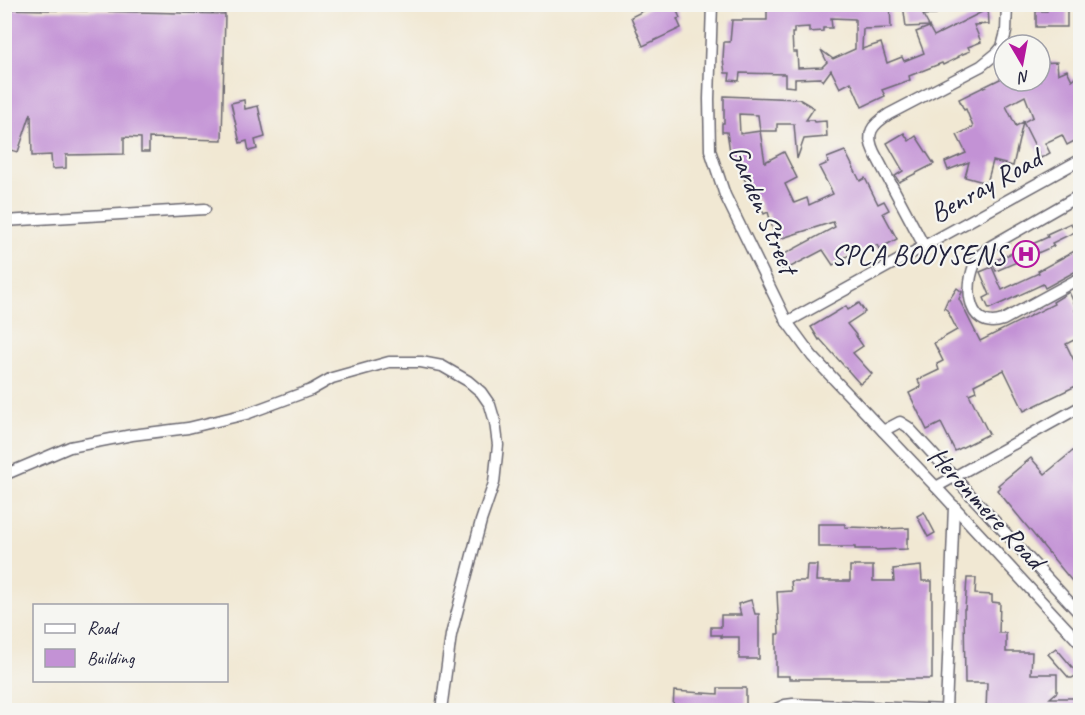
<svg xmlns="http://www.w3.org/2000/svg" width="1085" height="715" viewBox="0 0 1085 715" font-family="Caveat,sans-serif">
	<rect width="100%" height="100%" fill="#f6f6f2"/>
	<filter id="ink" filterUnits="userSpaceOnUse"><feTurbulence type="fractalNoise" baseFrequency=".0167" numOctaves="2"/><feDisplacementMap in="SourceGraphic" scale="12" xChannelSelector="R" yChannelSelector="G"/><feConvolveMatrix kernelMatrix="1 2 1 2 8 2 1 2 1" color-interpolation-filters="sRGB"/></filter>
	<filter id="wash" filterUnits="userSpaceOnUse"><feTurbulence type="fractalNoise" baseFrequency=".008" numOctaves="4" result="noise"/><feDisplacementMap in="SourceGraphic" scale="24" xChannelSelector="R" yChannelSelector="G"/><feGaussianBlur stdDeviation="1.35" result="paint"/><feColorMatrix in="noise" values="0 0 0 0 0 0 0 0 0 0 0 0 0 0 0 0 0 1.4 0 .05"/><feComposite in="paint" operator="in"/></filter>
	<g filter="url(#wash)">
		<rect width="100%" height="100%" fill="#f1e8d3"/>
		<g id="blocks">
			<!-- building -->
			<g fill="#c392d5" fill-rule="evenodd">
				<polygon points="657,4 674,4 680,18 677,19 681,28 643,46 631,17"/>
				<path d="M767,4H890L891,28L863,29L862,49L881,43L887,63L902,57L904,61L924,53L916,32L929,27L934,36L988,9L989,24L974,25L981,42L968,47L970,51L958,56L959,57L943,65L942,63L909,76L910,80L882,90L885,96L862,107L851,82L840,88L831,70L823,81L820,78L795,79V87L785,86V74L740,73L739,81L729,80L730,73H725L723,59L724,42H730L732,20H767ZM831,18L855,19V49L833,59L821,50L827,62L822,67L798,68L797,52H793L792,33H794V28L809,27V32L823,31V28H832Z"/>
				<polygon points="903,4 936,4 936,14 923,15 929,26 906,27"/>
				<polygon points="1047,4 1067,4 1067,27 1036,27 1036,11 1047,11"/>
				<polygon points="4,9 225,14 222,140 149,138 149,152 141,152 141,138 124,137 124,154 66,155 66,168 52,169 51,155 32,156 31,113 18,152 4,148"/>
				<path d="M1057,62L1058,74L1067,70L1072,80L1080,74V138L1067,145L1062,135L1045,143L1050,153L1041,158L1023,122L1013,166L993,161L987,183L965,177L969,162L948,170L945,162L966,153L957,135L973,127L966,109L964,110L959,99L1004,77V81H1040V63ZM1025,96L1033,117L1016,126L1006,106Z"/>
				<path d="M724,96L799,99L814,108L806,120H813L814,122L826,121L827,137L804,139L797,159L794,124H777V131H760L765,162L784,152L797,178L785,184L794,203L807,198L809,205L833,194L819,167L828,163L827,158L845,151L860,181L865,178L878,204L884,201L889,210L883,213L897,239L879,249L877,245L845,257L833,265L823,250L783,271L777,258L835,227L833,222L776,240L768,212L764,214L757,197L753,199L735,157L731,158L727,132H722V123H724ZM739,114L758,115L760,131L740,134Z"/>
				<polygon points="244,100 245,109 258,106 265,137 255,140 257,149 249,151 247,141 240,143 231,103"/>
				<polygon points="904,133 909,141 916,136 934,164 899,182 895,176 903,171 887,143"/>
				<polygon points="1071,223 1075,232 1052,243 1054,246 996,271 992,262 1048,237 1047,234"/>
				<polygon points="1080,248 1080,271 1076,271 1045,288 1043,284 989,309 984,298 990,295 980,272 992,267 1002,290 1039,273 1038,271"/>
				<polygon points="957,288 962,292 959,299 980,341 1054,304 1053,302 1069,292 1077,309 1075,310 1080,321 1080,337 1066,344 1080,373 1080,384 1024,411 1004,370 974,385 976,391 969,394 989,434 955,451 941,423 927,430 909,393 921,387 918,380 939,370 937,364 943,361 934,343 957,330 947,310 944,308 948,299 949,300"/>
				<polygon points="859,303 865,312 847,324 856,335 856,336 863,346 853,353 872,374 860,384 820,339 819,340 811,327 846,306 848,310"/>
				<polygon points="1080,445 1080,591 997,490 1000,487 998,485 1031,458 1045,474"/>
				<polygon points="924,512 935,533 928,537 917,516"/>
				<polygon points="818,524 845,524 845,527 883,528 883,529 909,528 909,538 907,538 907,549 875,550 875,549 855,549 855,547 818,547"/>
				<polygon points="807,565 817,565 816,581 850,581 850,566 873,566 873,581 894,581 893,569 921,566 922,581 932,581 932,679 789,679 789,676 776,676 776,634 779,634 777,592 792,591 791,581 806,581"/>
				<polygon points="967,578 976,578 975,594 992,595 992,602 1000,603 999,633 1006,633 1006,652 1032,652 1031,674 1057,674 1057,692 1050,698 1076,698 1076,711 986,711 987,683 965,683 964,609 965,609"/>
				<polygon points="751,600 755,614 759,614 759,659 739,659 739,637 721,637 721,635 711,635 711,627 721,627 721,615 741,615 738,604"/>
				<polygon points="1056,648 1078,674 1072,678 1069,678 1048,654"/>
				<polygon points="718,688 746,688 746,711 705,711 673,708 674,691 718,694"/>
			</g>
		</g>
	</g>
	<g filter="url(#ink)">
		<use href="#blocks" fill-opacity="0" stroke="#6a6770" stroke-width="1.5"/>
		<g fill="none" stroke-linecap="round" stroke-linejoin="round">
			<defs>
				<g id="minor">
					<polyline points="712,4 709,99 710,150 725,195 787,322 812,356 936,487 1080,643"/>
					<path d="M1080,195L991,246C987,249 983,252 980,256C963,276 964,333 1003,320L1080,278"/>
					<polyline points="4,221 205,209"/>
					<path d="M924,246L874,152C865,133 872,125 889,114L981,66L997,53L1002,47L1006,32L1007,4"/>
					<polyline points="787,322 1080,160"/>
					<polyline points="883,431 900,422 908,427 1080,614"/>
					<polyline points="4,475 70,447 132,435 188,428 246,414 311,390 332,378 389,362 421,362 442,366 468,381 481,392 490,405 495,422 498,445 494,483 481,521 451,635 441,710"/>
					<polyline points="936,487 1080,407"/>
					<polyline points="774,710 785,705 793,704 946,710"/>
					<polyline points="946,710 954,506"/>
				</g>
			</defs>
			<!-- minor casing -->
			<use href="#minor" stroke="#6a6770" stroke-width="13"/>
			<!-- minor -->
			<use href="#minor" stroke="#fff" stroke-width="10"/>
		</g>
	</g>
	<!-- icons -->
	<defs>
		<symbol id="hospital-ring" viewBox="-11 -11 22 22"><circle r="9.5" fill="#f6f6f2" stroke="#b5179e" stroke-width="1.5"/><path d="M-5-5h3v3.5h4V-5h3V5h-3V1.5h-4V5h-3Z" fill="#b5179e"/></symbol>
	</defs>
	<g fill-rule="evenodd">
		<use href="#hospital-ring" x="1011" y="239" width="30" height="30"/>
	</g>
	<g text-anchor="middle" stroke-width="4.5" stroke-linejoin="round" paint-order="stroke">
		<!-- street labels -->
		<g font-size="28" fill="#22223b" stroke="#f6f6f2">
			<text transform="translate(985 185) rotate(-29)" y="10">Benray Road</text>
			<text transform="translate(764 209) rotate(67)" y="10">Garden Street</text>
			<text transform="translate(987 507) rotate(47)" y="10">Heronmere Road</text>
		</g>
		<!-- poi labels -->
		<g font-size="28" fill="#22223b" stroke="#f6f6f2" text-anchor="end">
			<text x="1006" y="264">SPCA BOOYSENS</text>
		</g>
	</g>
	<!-- margin -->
	<rect width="1085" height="715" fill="none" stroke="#f6f6f2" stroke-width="24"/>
	<!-- legend -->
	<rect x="33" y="604" width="195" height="78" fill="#f6f6f2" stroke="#a1a1a9" stroke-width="1.5"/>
	<rect x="45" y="624" width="30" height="9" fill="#ffffff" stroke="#a1a1a9" stroke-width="1.5"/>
	<text x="87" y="634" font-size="18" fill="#22223b">Road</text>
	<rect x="45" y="649" width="30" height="18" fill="#c392d5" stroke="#a1a1a9" stroke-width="1.5"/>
	<text x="87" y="664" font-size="18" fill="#22223b">Building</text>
	<!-- north arrow -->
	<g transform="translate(1022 63) rotate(170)"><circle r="28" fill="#f6f6f2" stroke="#a1a1a9" stroke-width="1.5"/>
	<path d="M0-4.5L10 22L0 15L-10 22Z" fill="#b5179e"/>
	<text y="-9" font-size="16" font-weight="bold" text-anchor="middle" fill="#22223b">N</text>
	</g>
</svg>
